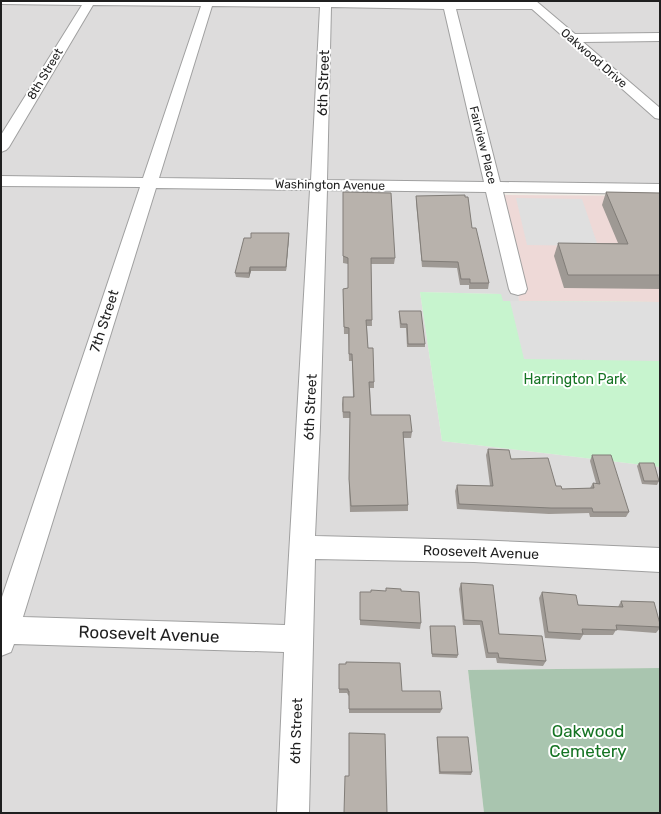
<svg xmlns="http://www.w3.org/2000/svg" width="661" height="814" viewBox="0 0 661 814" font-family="Rubik,sans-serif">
	<rect width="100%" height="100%" fill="#efece6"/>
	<!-- residential -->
	<polygon fill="#dddcdc" points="1,1 660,1 660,188 494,187 518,289 519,301 502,301 500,294 420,292 442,441 660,467 660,668 468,670 484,813 1,813"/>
	<!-- commercial -->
	<polygon fill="#eed9d7" points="496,195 660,196 660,302 519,301 518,289"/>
	<!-- cemetery -->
	<polygon fill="#a9c5af" points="660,668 660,813 484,813 468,670"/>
	<!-- park -->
	<polygon fill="#c7f4ce" points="420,292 501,294 503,301 660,302 660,467 442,441"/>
	<!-- parking -->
	<g fill="#dfdfdf">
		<polygon points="516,198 582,199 598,246 527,245"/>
		<polygon points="510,301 660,302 660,361 524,359"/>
	</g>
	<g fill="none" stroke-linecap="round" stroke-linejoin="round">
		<defs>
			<path id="minor" d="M1,1H454L524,2L523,1H536L575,34L660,33V41L583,42L660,108V119L655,118L532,9H456L500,182L660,184V194L503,192L527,289L525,293L518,295L511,293L509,289L486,192L327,190L320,427L315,536L474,540L660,548V572L474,562L315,559L309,813H277L284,652L14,644L11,652L1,656V600L140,187L1,186V176L143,178L201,6L93,5L9,147L6,150L1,152V135L82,5L1,4ZM212,6L320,7L311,180L159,178ZM331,7L444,9L484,182L327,180ZM156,188L310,190L285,625L23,617Z"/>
		</defs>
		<!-- minor casing -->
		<use href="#minor" stroke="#a0a0a0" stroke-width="2"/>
		<!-- minor -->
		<use href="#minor" fill="#fff" fill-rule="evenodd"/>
	</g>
	<!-- wall -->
	<g fill="#9e9994">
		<polygon points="343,192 395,258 394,264 371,264 372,326 367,326 368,348 374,382 374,388 370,388 371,415 412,432 411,438 403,438 408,505 408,511 350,512 349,486 350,418 343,418 342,404 343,397 353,397 352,361 349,361 348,334 344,334 343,289 348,288 348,264 343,263"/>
		<polygon points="606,192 660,193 660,289 564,288 554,256 558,243 618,243 602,205"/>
		<polygon points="416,196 472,228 489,283 488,289 469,289 469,285 460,285 457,268 422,267 416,202"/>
		<polygon points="289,237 286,271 251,271 249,278 236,277 235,273"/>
		<polygon points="399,311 425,344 425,347 407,347 406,328 400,328 399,314"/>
		<polygon points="488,449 511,459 556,486 562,489 590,488 593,483 596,483 590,461 592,455 629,512 626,517 590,517 589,513 549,514 457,509 455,491 457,485 490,486 486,455"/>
		<polygon points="639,463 659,481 657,485 642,484 637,466"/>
		<polygon points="461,583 499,634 546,661 543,666 497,663 496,658 486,658 480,625 463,625 459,589"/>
		<polygon points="401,591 421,623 420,629 360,625 360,592 371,592"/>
		<polygon points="542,592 578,605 618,607 621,601 660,624 660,628 656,633 616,630 613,635 583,635 580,640 545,638 539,598"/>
		<polygon points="430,626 458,655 457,658 432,657 430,629"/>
		<polygon points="339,664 402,691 442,709 440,713 349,713 349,696 348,695 347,693 339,693"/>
		<polygon points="437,737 472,772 471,775 439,774 437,739"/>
	</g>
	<!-- shaded-wall -->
	<g fill="#817d78">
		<polygon points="289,233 289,237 286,271 286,267"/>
		<polygon points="250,267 251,271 249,278 249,273"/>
	</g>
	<!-- building -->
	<g fill="#b8b2ac" stroke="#817d78">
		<polygon points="343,192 391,193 395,258 371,258 372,320 366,320 368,348 373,348 374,382 369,382 371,415 410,415 412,432 403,432 408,505 351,506 349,479 350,412 343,412 343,397 354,397 352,354 349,354 349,328 344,327 343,289 348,288 348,258 343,256"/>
		<polygon points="606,192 660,193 660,275 568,275 558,243 628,244"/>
		<polygon points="465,195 465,197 468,197 472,228 476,228 489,283 470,283 470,279 461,279 458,262 422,261 416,196"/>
		<polygon points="251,233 289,233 286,267 250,267 249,273 235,273 244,238 251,238"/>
		<polygon points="399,311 421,311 425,344 408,344 407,324 401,324"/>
		<polygon points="488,449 509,450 511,459 548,458 556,486 561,486 562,489 594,488 593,483 600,484 592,455 611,455 629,512 593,512 592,508 551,508 459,504 457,485 493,486"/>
		<polygon points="639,463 654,463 659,481 644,481"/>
		<polygon points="461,583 493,585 499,634 542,636 546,661 499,658 498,653 488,653 482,621 464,620"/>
		<polygon points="386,588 401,589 401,591 419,592 421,623 360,620 360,592 371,592 371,590 386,591"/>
		<polygon points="542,592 576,595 578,605 623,607 621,601 654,602 660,624 660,627 616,625 617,630 582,629 583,634 548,632"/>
		<polygon points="430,626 455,626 458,655 432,654"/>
		<polygon points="346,662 400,663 402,691 440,691 442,709 349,709 349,691 348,691 348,689 339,689 339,664 346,664"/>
		<polygon points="349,733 385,734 387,813 344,813 345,776 349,776"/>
		<polygon points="437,737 468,737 472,772 440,772"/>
	</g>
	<g text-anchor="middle" stroke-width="4" stroke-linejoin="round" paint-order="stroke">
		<!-- far-street labels -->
		<g font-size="12" fill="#1f1f1f" stroke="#fff">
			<text transform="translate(594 58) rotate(41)" y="4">Oakwood Drive</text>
			<text transform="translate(45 74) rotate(-59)" y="4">8th Street</text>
			<text transform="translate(483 145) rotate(76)" y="4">Fairview Place</text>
			<text transform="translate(330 185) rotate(1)" y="4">Washington Avenue</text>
		</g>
		<!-- street labels -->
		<g font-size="14" fill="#1f1f1f" stroke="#fff">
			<text transform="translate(323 83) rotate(-88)" y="5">6th Street</text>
			<text transform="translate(104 321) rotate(-72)" y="5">7th Street</text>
			<text transform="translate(310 407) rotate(-87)" y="5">6th Street</text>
			<text transform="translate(481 552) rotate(2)" y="5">Roosevelt Avenue</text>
			<text transform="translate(296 731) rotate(-88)" y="5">6th Street</text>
		</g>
		<!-- park labels -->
		<g font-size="14" fill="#167424" stroke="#fff">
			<text x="575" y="384">Harrington Park</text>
		</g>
		<!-- near-street labels -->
		<g font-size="17" fill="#1f1f1f" stroke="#fff">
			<text transform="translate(149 634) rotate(2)" y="6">Roosevelt Avenue</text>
		</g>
		<!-- near-park labels -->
		<g font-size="17" fill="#167424" stroke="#fff">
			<text x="588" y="737">Oakwood<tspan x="588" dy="20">Cemetery</tspan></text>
		</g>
	</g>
	<!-- border -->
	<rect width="661" height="814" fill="none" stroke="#1f1f1f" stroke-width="4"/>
</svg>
